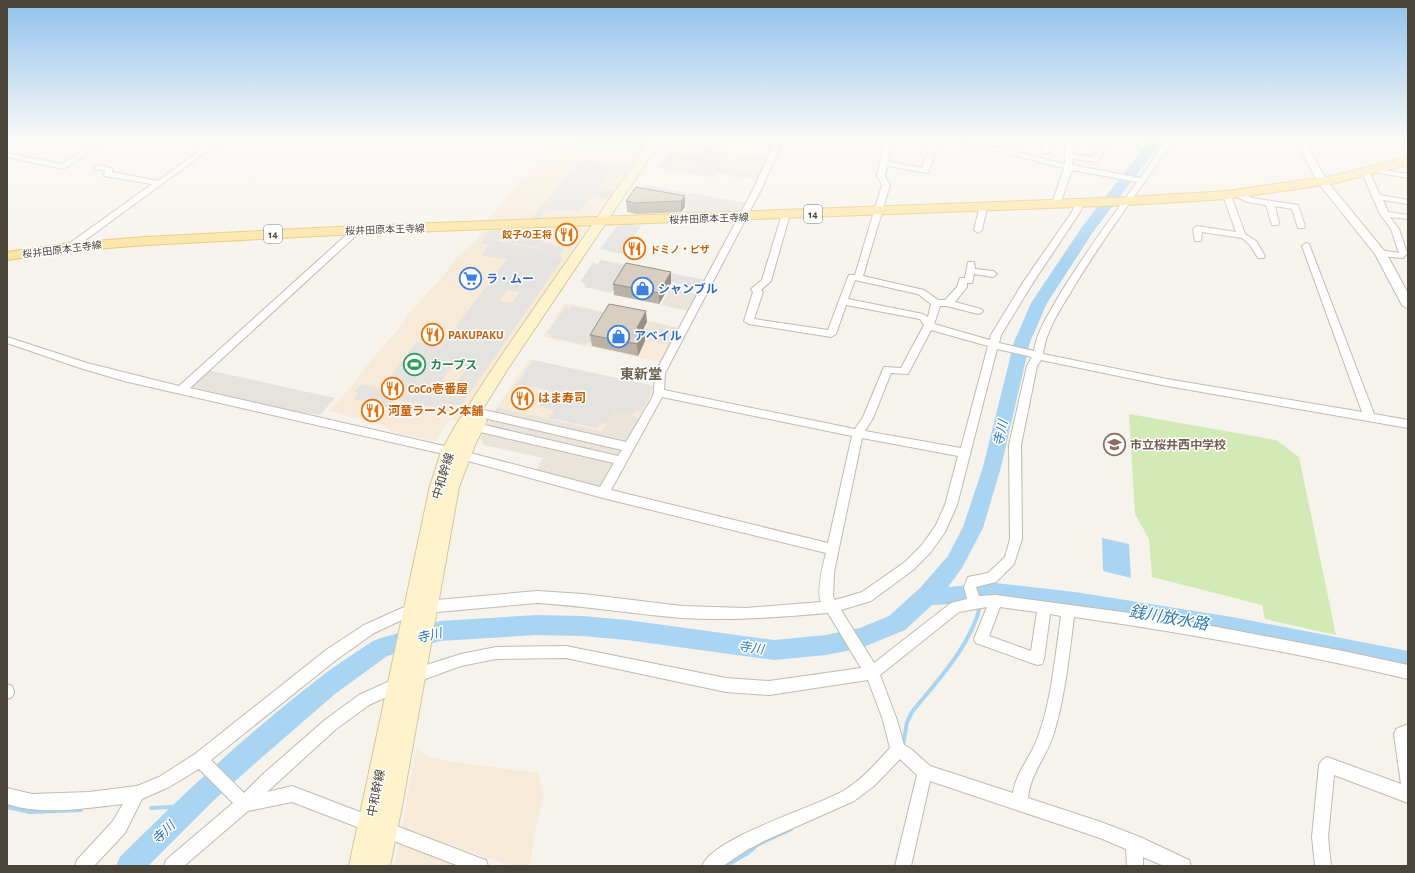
<svg xmlns="http://www.w3.org/2000/svg" width="1415" height="873" viewBox="0 0 1415 873" font-family="'Alegreya Sans','Noto Sans JP',sans-serif">
	<rect width="100%" height="100%" fill="#f6f3ec"/>
	<!-- residential -->
	<g fill="#eae5da">
		<polygon points="670,289 698,294 688,311 661,305"/>
		<polygon points="650,321 679,328 670,345 639,339"/>
		<polygon points="497,407 602,431 614,411 640,417 603,484 599,486 536,470 543,458 484,445 480,439"/>
	</g>
	<!-- commercial -->
	<g fill="#f7ead8">
		<polygon points="566,143 639,155 597,214 587,219 483,224 551,146 562,148"/>
		<polygon points="673,143 768,159 758,180 716,173 713,177 658,168 671,150"/>
		<polygon points="583,226 585,227 585,231 458,421 449,421 435,441 396,433 381,425 329,411 348,390 373,358 403,324 409,313 440,280 457,257 474,242 481,231"/>
		<polygon points="565,303 650,321 640,339 670,345 661,362 543,337"/>
		<polygon points="529,359 654,386 653,393 640,417 614,411 603,431 497,407"/>
		<polygon points="416,749 428,756 446,761 538,773 544,798 534,834 531,861 528,866 512,866 402,829"/>
		<polygon points="400,844 459,866 394,866"/>
	</g>
	<!-- industrial -->
	<polygon fill="#e6e2dd" points="208,370 335,398 320,415 290,411 193,387 191,385"/>
	<!-- green -->
	<g fill="#d2eab5">
		<polygon points="577,141 648,141 639,155 574,145"/>
		<polygon points="1129,414 1276,440 1299,457 1336,635 1265,619 1262,605 1152,577 1149,539 1135,514"/>
	</g>
	<!-- parking -->
	<g fill="#e5e3e0" fill-rule="evenodd">
		<polygon points="705,149 728,152 719,167 761,174 758,180 716,173 713,177 688,173 695,163 676,160 668,170 658,168 670,151 700,156"/>
		<polygon points="581,159 630,167 623,176 609,173 598,187 614,190 608,199 592,196 580,211 546,211 538,220 531,219"/>
		<polygon points="646,185 746,203 740,214 685,215 685,211 688,205 639,196"/>
		<polygon points="627,224 641,226 622,254 600,249 617,226"/>
		<path d="M523,229L550,234L543,243L565,247L558,257L563,258L461,406L454,404L450,411L394,399L388,406L354,399L358,393L354,392L361,384L381,388L417,342L440,347L507,259L481,255L489,245L481,243L485,238L538,249L539,248L483,237L488,231ZM507,290L520,292L512,303L499,301ZM454,364L468,367L456,383L442,380Z"/>
		<polygon points="601,260 706,280 701,288 627,273 616,290 613,290 611,293 584,287 586,284 580,282 593,263 598,264"/>
		<polygon points="572,306 606,313 593,343 588,342 586,345 550,337 552,334 547,333 565,308 570,309"/>
		<polygon points="533,360 654,386 641,412 635,411 633,415 614,411 606,424 600,423 597,428 549,418 554,410 539,406 549,390 517,384"/>
	</g>
	<!-- water -->
	<polygon fill="#a9d4f2" points="1102,538 1129,544 1131,578 1103,571"/>
	<g fill="none" stroke-linecap="round" stroke-linejoin="round">
		<!-- stream-far1 -->
		<polyline stroke="#a9d4f2" stroke-width="2.5" points="7,157 17,159"/>
		<!-- stream -->
		<g stroke="#a9d4f2" stroke-width="4">
			<path d="M903,745L907,722L912,712C937,681 971,646 980,606"/>
			<polyline points="7,807 30,812 81,810"/>
			<polyline points="151,808 189,806"/>
			<polyline points="725,866 748,853 757,845 791,829"/>
		</g>
		<!-- river -->
		<path fill="#a9d4f2" fill-rule="evenodd" d="M1149,141H1162L1093,232L1047,303L1030,342L1001,467L983,528L962,568L948,587L995,583L1075,592L1232,617L1408,651V673C1320,655 1232,637 1143,622C1094,614 1045,605 996,601C974,600 954,605 932,605L905,630L861,648L826,655L774,660L627,640L582,636L536,635L440,641L387,656L335,694L260,759L213,801L148,866H116L120,857C183,794 248,733 318,679C336,665 355,653 373,641L381,638L440,621L536,615L582,616L627,620L774,640L826,635L860,628L889,616L920,588L948,556L963,527L983,467L1014,342L1031,303L1082,227Z"/>
		<defs>
			<g id="minor">
				<polygon points="98,141 107,141 63,169 7,157 7,153 62,164"/>
				<polygon points="213,141 221,141 73,249 67,249 67,245 152,184 104,176 105,171 95,169 95,165 112,168 112,172 158,181"/>
				<path d="M775,141H782L761,190L665,373L664,390L855,429L863,417L884,367L901,368L924,325L920,319L846,305L836,334L831,337L749,324L744,321L753,292L751,289L762,280L782,214L786,212L790,214L771,281L761,290L763,292L754,319L828,330L848,277L849,275H855L882,185L877,176L884,141H892L888,161L922,168L932,141H939L928,173L887,166L885,176L890,185L863,276L924,290L938,300H945L957,287L960,278H965L968,262H974L975,269L993,271L997,274L993,277L974,274L972,283H967V287L955,302L981,309L983,311L981,313L978,314L947,306H940L934,324L990,340L991,335L1024,281L1072,212L1076,202L1083,200L1084,202L1080,212L1034,281L1001,335L999,343L1034,351C1037,330 1050,312 1060,294C1084,255 1110,219 1137,182L1072,170L1060,204L1056,206L1052,204L1064,168L957,141H971L1065,164V146L1069,141H1077L1073,146L1072,154L1092,157L1097,150L1104,152L1097,162L1072,159V165L1140,178L1166,141H1173C1139,191 1102,239 1072,290C1060,310 1046,330 1043,354L1167,379L1362,412L1302,246L1306,243L1309,244L1374,414L1408,420V428L1167,386L1041,360L1037,366L1021,445L1022,539L1014,564L996,582L976,587L979,596L996,595L1175,619L1343,651L1408,665V679C1298,653 1187,633 1074,617C1069,656 1065,696 1054,733C1047,756 1030,774 1028,798L1101,822L1140,837L1189,860L1191,866H1164L1143,857V866H1127L1126,849L1100,838L930,781L911,866H895L917,775L900,759L874,786L854,801L764,841L747,850L723,866H702C714,837 813,808 843,791C862,780 876,763 890,748L883,720L868,680L769,695L726,692L566,658L496,659L461,666L428,678L369,705L336,729L267,792L292,786L480,858L486,860L488,866H459L292,802L248,811L184,866H164L166,860L233,803L199,769L169,787L142,799L125,833L94,866H75L77,860L113,821L123,804C86,808 43,816 7,804V788L32,794L89,792L137,786L159,777L195,754L326,650L364,625L402,608L437,600L537,591L583,594L682,606L745,608L821,602C816,591 823,565 826,553L603,498L439,453L124,381L80,368L7,343V337L87,363L179,386L354,228L357,227L361,230L360,232L190,388L440,445L600,487L614,463L476,431L471,427L476,423L618,456L622,450L484,418L479,414L484,410L626,442L652,398L654,393L655,373L753,190ZM855,280L918,294L931,304L928,317L923,314L848,299ZM931,330L988,346L961,448L865,431L873,418L891,373L908,374ZM997,349L1032,357L1027,366L1009,445L1010,539L1005,557L988,573L968,577L964,587L967,599L951,603L874,663L841,610L871,601L913,570L930,553L945,532L957,505ZM662,397L852,436L828,543L611,490ZM862,438L958,456L945,505L936,525L922,545L905,562L862,592L835,600L833,597L834,572ZM537,603C586,606 634,614 682,618C731,621 779,617 828,613L861,668L769,681L726,678L566,646L496,647L461,654L420,667L359,695L326,719L262,775L244,793L211,760L336,660L374,633L404,619L437,612ZM987,607L974,639L976,643L1037,665L1042,664L1044,659L1050,614L1061,616C1055,656 1052,699 1038,737C1031,757 1016,772 1013,793L930,766L911,749L904,745L897,720L880,675L959,612ZM1000,607L1037,612L1031,651L989,636Z"/>
				<polygon points="1040,141 1048,141 1049,153 1043,153"/>
				<polygon points="1091,141 1102,141 1109,145 1105,147"/>
				<polygon points="1373,168 1408,174 1408,178 1373,172"/>
				<polygon points="1363,171 1369,171 1380,195 1408,200 1408,204 1383,200 1388,212 1408,215 1408,219 1390,217 1399,229 1407,253 1403,258 1380,256 1376,253 1380,250 1399,253 1391,229 1380,214 1362,173"/>
				<polygon points="1235,192 1241,192 1252,198 1298,205 1305,226 1304,228 1298,228 1292,209 1275,206 1279,223 1278,225 1272,225 1266,205 1247,202 1235,196"/>
				<polygon points="1224,193 1231,195 1245,234 1256,241 1265,256 1264,258 1258,258 1250,245 1242,238 1202,232 1201,241 1195,241 1193,229 1197,226 1236,232 1223,195"/>
				<polygon points="980,205 986,205 987,207 982,230 978,233 974,230"/>
				<polygon points="7,684 12,686 14,692 12,697 7,699"/>
				<polygon points="1408,724 1408,803 1334,775 1328,837 1331,866 1315,866 1312,837 1319,765 1322,760 1327,757 1401,784 1394,734 1396,729"/>
			</g>
			<polygon id="tertiary" points="1296,141 1305,141 1327,181 1386,253 1408,293 1408,309 1402,305 1375,254 1319,184"/>
			<polygon id="secondary" points="650,141 661,141 507,370 479,415 485,417 487,421 475,445 459,487 402,806 390,866 349,866 430,486 441,452 454,428 497,362"/>
			<polygon id="primary" points="1408,157 1408,165 1332,184 1227,199 1129,205 357,234 146,245 70,251 7,260 7,252 70,243 146,237 357,226 1129,197 1227,191 1332,176"/>
		</defs>
		<!-- minor casing -->
		<use href="#minor" stroke="#c2bbae" stroke-width="2"/>
		<!-- tertiary casing -->
		<use href="#tertiary" stroke="#c2bbae" stroke-width="2"/>
		<!-- secondary casing -->
		<use href="#secondary" stroke="#d6c79b" stroke-width="2"/>
		<!-- primary casing -->
		<use href="#primary" stroke="#e6c16a" stroke-width="2"/>
		<!-- minor -->
		<use href="#minor" fill="#fff" fill-rule="evenodd"/>
		<!-- tertiary -->
		<use href="#tertiary" fill="#fff" fill-rule="evenodd"/>
		<!-- secondary -->
		<use href="#secondary" fill="#fff3cd" fill-rule="evenodd"/>
		<!-- primary -->
		<use href="#primary" fill="#ffe39c" fill-rule="evenodd"/>
	</g>
	<!-- wall -->
	<g fill="#bab2a6">
		<polygon points="685,196 685,207 681,212 637,214 627,212 626,201"/>
		<polygon points="671,272 671,283 659,304 614,295 613,284"/>
		<polygon points="647,322 643,329 645,341 638,356 592,346 590,335"/>
	</g>
	<!-- shaded-wall -->
	<g fill="#979187">
		<polygon points="685,196 685,207 681,212 681,201"/>
		<polygon points="671,272 671,283 659,304 659,293"/>
		<polygon points="646,311 647,322 638,339 637,328"/>
		<polygon points="645,330 645,341 638,356 637,344"/>
	</g>
	<!-- building -->
	<g fill="#d8cfc1" stroke="#979187">
		<polygon points="636,187 685,196 681,201 636,203 626,201"/>
		<polygon points="626,263 671,272 659,293 613,284"/>
		<polygon points="609,304 646,311 637,328 645,330 637,344 590,335"/>
	</g>
	<!-- sky -->
	<linearGradient id="sky" x2="0" y2="1"><stop stop-color="#8fc1ec"/><stop offset="0.53" stop-color="#fbfaf6"/><stop offset="1" stop-color="#fbfaf6" stop-opacity="0"/></linearGradient>
	<rect width="1415" height="264" fill="url(#sky)"/>
	<!-- icons -->
	<defs>
		<symbol id="restaurant-ring" viewBox="-11 -11 22 22"><circle r="9.5" fill="#fff" stroke="#e8710a" stroke-width="1.5"/><path d="M-5-6h1v4h1v-4h1v4h1v-4h1v5L-1.5 .5V6h-2V.5L-5-1ZM5-6V6H3V1.5H1.5Q1.5-4 5-6Z" fill="#e8710a"/></symbol>
		<symbol id="supermarket-ring" viewBox="-11 -11 22 22"><circle r="9.5" fill="#fff" stroke="#3f7fe0" stroke-width="1.5"/><path d="M-6-5.5h2.5l.6 2H6L4.5 2H-2.5L-4.4-4H-6ZM-1.5 3.2a1.3 1.3 0 1 0 .1 0ZM3 3.2a1.3 1.3 0 1 0 .1 0Z" fill="#3f7fe0"/></symbol>
		<symbol id="shop-ring" viewBox="-11 -11 22 22"><circle r="9.5" fill="#fff" stroke="#3f7fe0" stroke-width="1.5"/><path d="M-5-2.5h2.3a2.7 3.5 0 0 1 5.4 0H5L5.5 6h-11ZM-1.5-2.5h3a1.5 2.3 0 0 0-3 0Z" fill="#3f7fe0"/></symbol>
		<symbol id="stadium-ring" viewBox="-11 -11 22 22"><circle r="9.5" fill="#fff" stroke="#2e9e5b" stroke-width="1.5"/><path d="M0-5a6.5 5 0 1 0 0 10a6.5 5 0 1 0 0-10ZM-3.5-1.8h7v3.6h-7Z" fill="#2e9e5b"/></symbol>
		<symbol id="school-ring" viewBox="-11 -11 22 22"><circle r="9.5" fill="#fff" stroke="#8d6e63" stroke-width="1.5"/><path d="M0-5L7-2L0 1L-7-2ZM-4 1L0 2.5L4 1V4Q0 6-4 4Z" fill="#8d6e63"/></symbol>
	</defs>
	<g fill-rule="evenodd">
		<use href="#restaurant-ring" x="554" y="222" width="25" height="25"/>
		<use href="#restaurant-ring" x="622" y="236" width="25" height="25"/>
		<use href="#supermarket-ring" x="458" y="266" width="25" height="25"/>
		<use href="#shop-ring" x="630" y="276" width="25" height="25"/>
		<use href="#restaurant-ring" x="420" y="322" width="25" height="25"/>
		<use href="#shop-ring" x="606" y="324" width="25" height="25"/>
		<use href="#stadium-ring" x="402" y="352" width="25" height="25"/>
		<use href="#restaurant-ring" x="380" y="376" width="25" height="25"/>
		<use href="#restaurant-ring" x="510" y="386" width="25" height="25"/>
		<use href="#restaurant-ring" x="360" y="398" width="25" height="25"/>
		<use href="#school-ring" x="1102" y="432" width="25" height="25"/>
	</g>
	<g text-anchor="middle" stroke-width="3" stroke-linejoin="round" paint-order="stroke">
		<!-- far-street labels -->
		<g font-size="10" fill="#4b4439" stroke="#fff">
			<text transform="translate(709 218) rotate(-2)" y="4">桜井田原本王寺線</text>
			<text transform="translate(385 229) rotate(-2)" y="4">桜井田原本王寺線</text>
			<text transform="translate(62 249) rotate(-7)" y="4">桜井田原本王寺線</text>
		</g>
		<!-- far-food labels -->
		<g font-size="10" font-weight="bold" fill="#c56008" stroke="#fff" text-anchor="end">
			<text x="552" y="238">餃子の王将</text>
			<text x="650" y="253" text-anchor="start">ドミノ・ピザ</text>
		</g>
		<!-- shield labels -->
		<g fill="#fff" stroke="#817c74" stroke-width="1">
			<rect x="804" y="205" width="18" height="18" rx="3"/>
			<rect x="264" y="225" width="18" height="18" rx="3"/>
		</g>
		<g font-size="11" font-weight="bold" fill="#4b4439">
			<text x="813" y="218">14</text>
			<text x="273" y="238">14</text>
		</g>
		<!-- shop labels -->
		<g font-size="12" font-weight="bold" fill="#366cbe" stroke="#fff" text-anchor="start">
			<text x="486" y="283">ラ・ムー</text>
			<text x="658" y="293">シャンブル</text>
			<text x="634" y="340">アベイル</text>
		</g>
		<!-- food labels -->
		<g font-size="12" font-weight="bold" fill="#c56008" stroke="#fff" text-anchor="start">
			<text x="448" y="339">PAKUPAKU</text>
			<text x="408" y="393">CoCo壱番屋</text>
			<text x="538" y="402">はま寿司</text>
			<text x="388" y="415">河童ラーメン本舗</text>
		</g>
		<!-- leisure labels -->
		<g font-size="12" font-weight="bold" fill="#27864d" stroke="#fff" text-anchor="start">
			<text x="430" y="369">カーブス</text>
		</g>
		<!-- education labels -->
		<g font-size="12" font-weight="bold" fill="#785e54" stroke="#fff" text-anchor="start">
			<text x="1130" y="449">市立桜井西中学校</text>
		</g>
		<!-- street labels -->
		<g font-size="12" fill="#4b4439" stroke="#fff">
			<text transform="translate(443 476) rotate(-73)" y="4">中和幹線</text>
			<text transform="translate(376 793) rotate(-79)" y="4">中和幹線</text>
		</g>
		<!-- water labels -->
		<g font-size="13" font-style="italic" fill="#2e7ab2" stroke="#fff">
			<text transform="translate(1000 433) rotate(-77)" y="5">寺川</text>
			<text transform="translate(429 635) rotate(-13)" y="5">寺川</text>
			<text transform="translate(751 647) rotate(8)" y="5">寺川</text>
			<text transform="translate(163 832) rotate(-45)" y="5">寺川</text>
		</g>
		<!-- quarter labels -->
		<g font-size="14" font-weight="bold" fill="#6e6250" stroke="#fff">
			<text x="641" y="379">東新堂</text>
		</g>
		<!-- near-water labels -->
		<g font-size="16" font-style="italic" fill="#2e7ab2" stroke="#fff">
			<text transform="translate(1169 617) rotate(10)" y="6">銭川放水路</text>
		</g>
	</g>
	<!-- border -->
	<rect width="1415" height="873" fill="none" stroke="#4b4439" stroke-width="16"/>
</svg>
